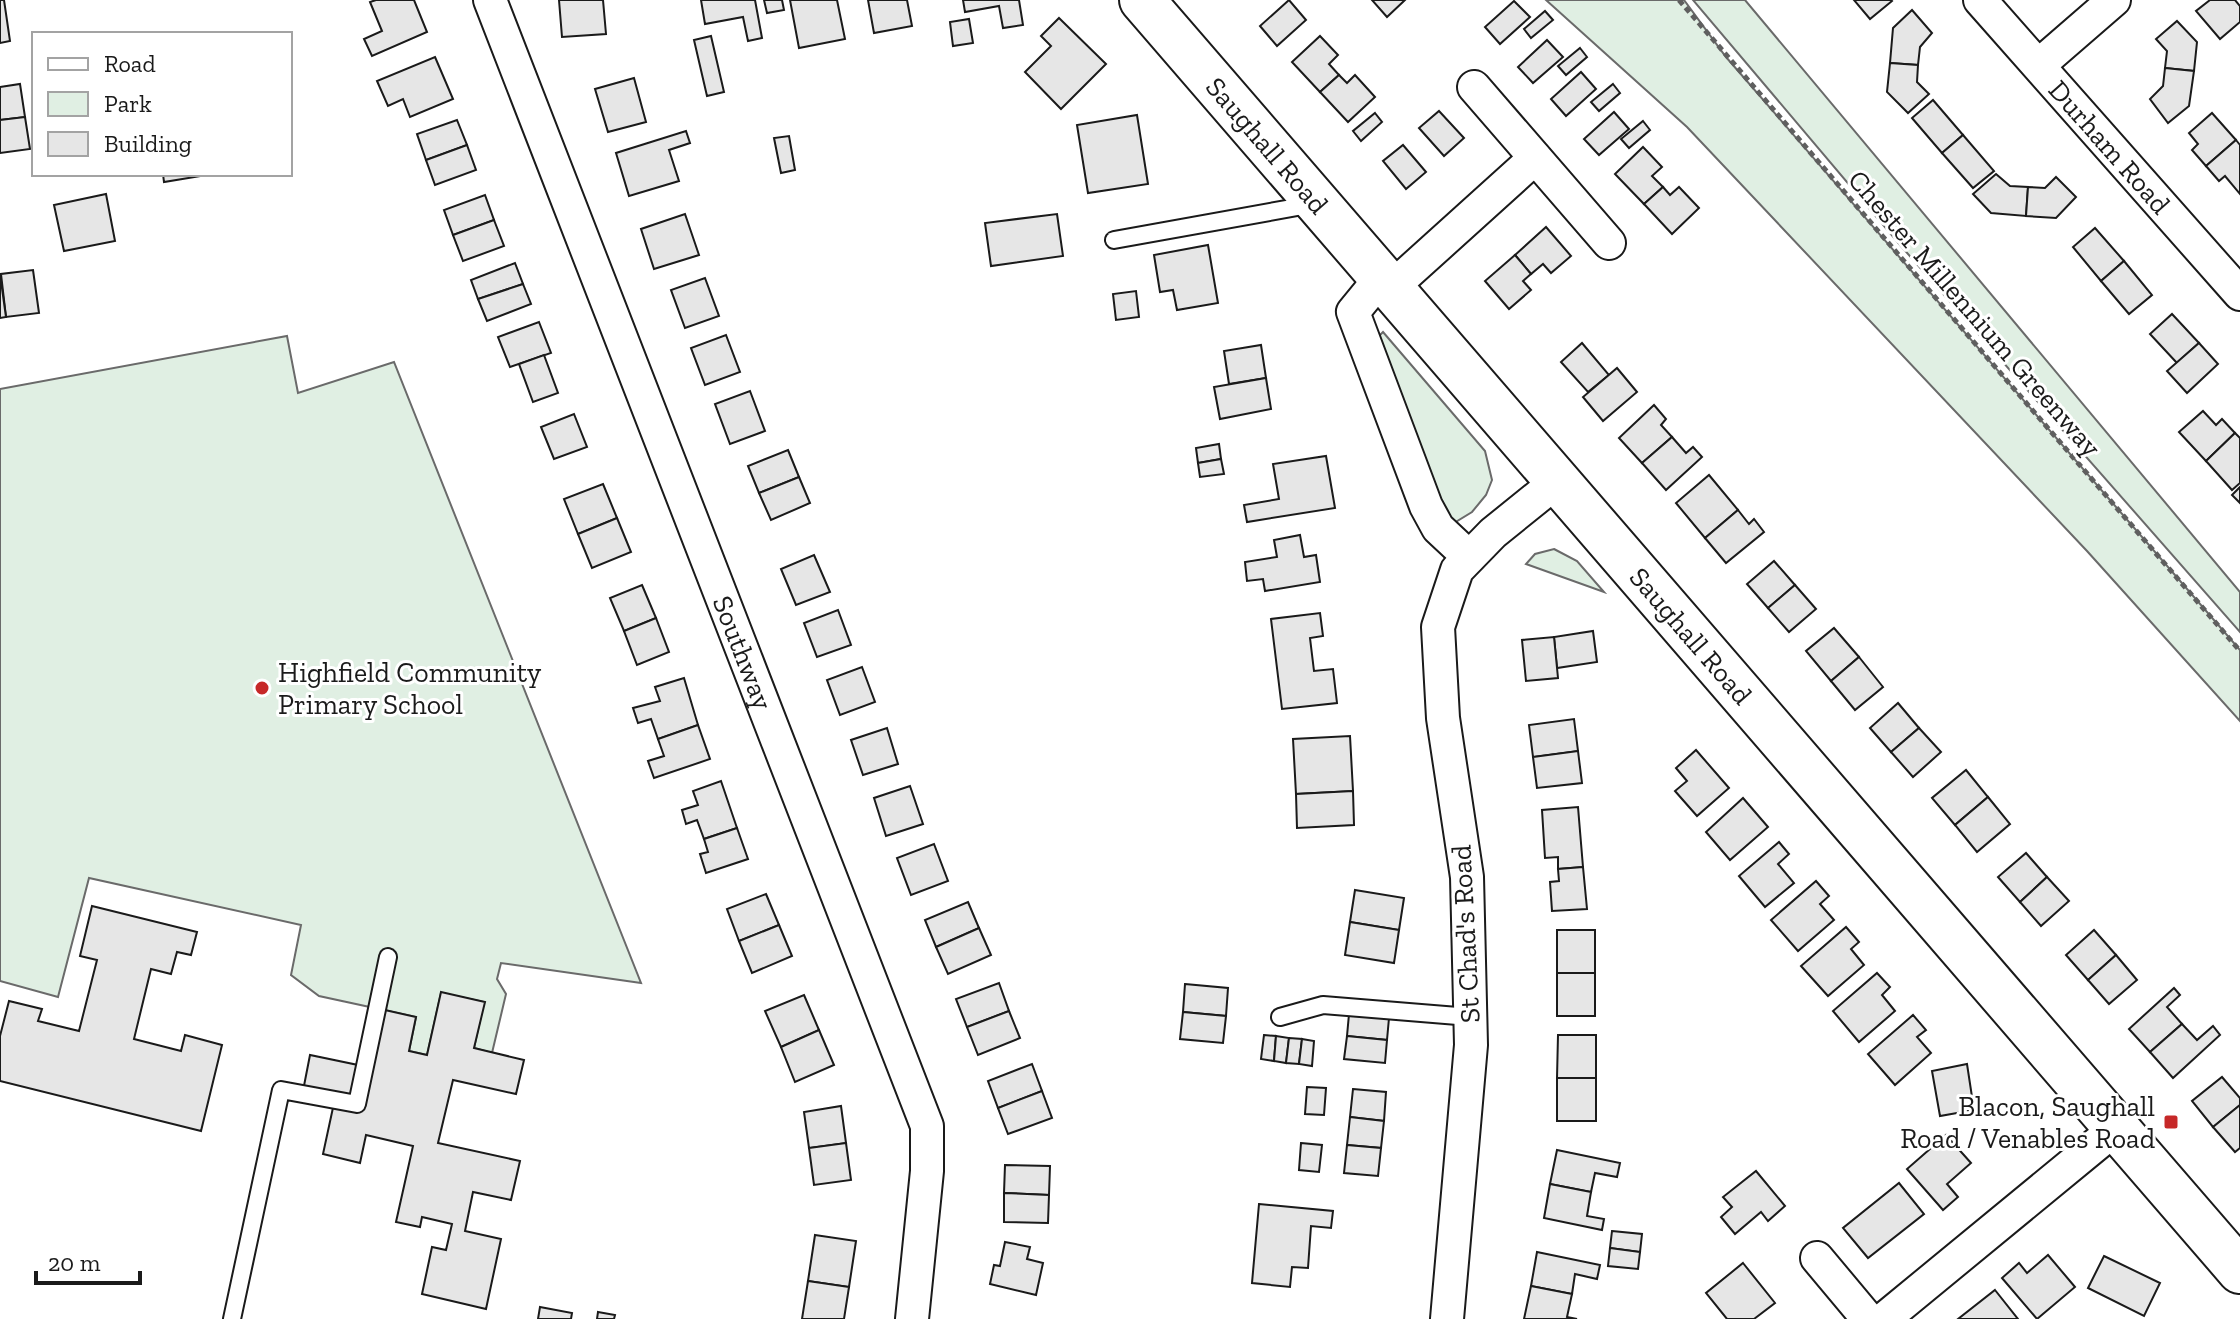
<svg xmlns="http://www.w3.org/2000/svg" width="2240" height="1319" viewBox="0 0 2240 1319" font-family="'Zilla Slab',serif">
	<rect width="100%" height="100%" fill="#fff"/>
	<!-- green -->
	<g fill="#e0efe3" stroke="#6a6a6a" stroke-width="2">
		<polygon points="1546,0 1684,0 1726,57 2240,650 2240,721 2087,551 1687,127"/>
		<polygon points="1693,0 1745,0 2240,592 2240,632 1901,246"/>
		<polygon points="1383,332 1485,451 1492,480 1486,495 1472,512 1449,526 1378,337"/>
		<polygon points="287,336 298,393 394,362 641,983 501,963 497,979 506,994 492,1053 474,1048 484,1002 441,993 427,1055 409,1051 416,1017 319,996 291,975 301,925 89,878 58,997 0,981 0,389"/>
		<polygon points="1554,549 1577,561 1604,592 1526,564 1535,554"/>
	</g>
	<!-- building -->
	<g fill="#e6e6e6" stroke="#1a1a1a" stroke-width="2">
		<polygon points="0,0 4,0 10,41 0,43"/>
		<polygon points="376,0 414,0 427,32 372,56 364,39 382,31 370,2"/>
		<polygon points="559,0 603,0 606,34 562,37"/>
		<polygon points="701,0 755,0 762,38 748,41 743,17 705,24"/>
		<polygon points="764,0 782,0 784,10 767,13"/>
		<polygon points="790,0 837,0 845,39 799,48"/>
		<polygon points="868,0 907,0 912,26 874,33"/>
		<polygon points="963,0 1019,0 1023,25 1003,28 999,6 965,12"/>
		<polygon points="1289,0 1306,20 1277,46 1260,26"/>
		<polygon points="1372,0 1405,0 1387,17"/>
		<polygon points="1854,0 1891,0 1892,1 1870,19"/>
		<polygon points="2210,0 2235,0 2240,6 2240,22 2220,39 2196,11"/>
		<polygon points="1514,1 1530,17 1500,44 1485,27"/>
		<polygon points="1912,10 1932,33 1920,47 1918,65 1890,63 1893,28"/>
		<polygon points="1545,11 1553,20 1531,38 1524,29"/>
		<polygon points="1059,18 1106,64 1061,109 1025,72 1051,46 1041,36"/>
		<polygon points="969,19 973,43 953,46 950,22"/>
		<polygon points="2177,21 2197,42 2194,71 2165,68 2167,51 2156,39"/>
		<polygon points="711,36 724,92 707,96 694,40"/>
		<polygon points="1320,36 1338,55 1329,64 1339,75 1320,92 1292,62"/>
		<polygon points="1547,40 1563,57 1533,83 1518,67"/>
		<polygon points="1580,48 1587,57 1566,75 1558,66"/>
		<polygon points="435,57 453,99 410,117 403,99 388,106 377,81"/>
		<polygon points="1890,63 1918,65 1917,82 1929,94 1908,113 1887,92"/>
		<polygon points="2165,68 2194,71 2189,106 2168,123 2150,99 2163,86"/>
		<polygon points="1581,72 1596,89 1566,116 1551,99"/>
		<polygon points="1339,75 1347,83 1355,75 1375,97 1348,122 1320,92"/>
		<polygon points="634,78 646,122 608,132 595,89"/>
		<polygon points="20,84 25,117 0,120 0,87"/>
		<polygon points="1613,84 1620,93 1599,111 1591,102"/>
		<polygon points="1933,100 1963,135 1942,153 1912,118"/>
		<polygon points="1439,111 1464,138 1444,156 1419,128"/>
		<polygon points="1614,112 1629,129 1599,155 1584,139"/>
		<polygon points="1375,113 1382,122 1361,141 1353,131"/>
		<polygon points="2212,113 2236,140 2206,166 2192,150 2198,144 2189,133"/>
		<polygon points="1137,115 1148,184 1088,193 1077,125"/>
		<polygon points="25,117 30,149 0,153 0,120"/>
		<polygon points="457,120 467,145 426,160 417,134"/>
		<polygon points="1643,121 1650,130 1629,148 1621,139"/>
		<polygon points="686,131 690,143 669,150 679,181 629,196 616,153"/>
		<polygon points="1963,135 1994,171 1973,188 1942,153"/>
		<polygon points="789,136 795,170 781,173 774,138"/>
		<polygon points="2236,140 2240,145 2240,194 2225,176 2219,181 2206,166"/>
		<polygon points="467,145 476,170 435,185 426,160"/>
		<polygon points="1403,145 1426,172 1406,189 1383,161"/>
		<polygon points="1643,147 1662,167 1652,176 1663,187 1644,204 1615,174"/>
		<polygon points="163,174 207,174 207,175 164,182"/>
		<polygon points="1996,174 2010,186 2028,187 2026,216 1991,213 1973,194"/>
		<polygon points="2056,177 2076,197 2056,218 2026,216 2028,187 2045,188"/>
		<polygon points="1663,187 1670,195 1679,187 1699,208 1672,234 1644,204"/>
		<polygon points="106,194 115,241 64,251 54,205"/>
		<polygon points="485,195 494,220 453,235 444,210"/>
		<polygon points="685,214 699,255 654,269 641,229"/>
		<polygon points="1057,214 1063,256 991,266 985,223"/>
		<polygon points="494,220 504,246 463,261 453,235"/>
		<polygon points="1546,227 1571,256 1551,273 1543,264 1531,274 1515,255"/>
		<polygon points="2095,228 2124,261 2101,281 2073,247"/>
		<polygon points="1208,245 1218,303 1177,310 1173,290 1160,292 1154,255"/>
		<polygon points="1515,255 1531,274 1523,281 1531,290 1509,309 1485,281"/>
		<polygon points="2124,261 2152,295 2129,314 2101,281"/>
		<polygon points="515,263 523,284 478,299 471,280"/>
		<polygon points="33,270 39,313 6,317 1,274"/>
		<polygon points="0,274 6,317 0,318"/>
		<polygon points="705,278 719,316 685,328 671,290"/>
		<polygon points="523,284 531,304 487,321 478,299"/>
		<polygon points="1136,291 1139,317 1116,320 1113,294"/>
		<polygon points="2172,314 2199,343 2177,363 2150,334"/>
		<polygon points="539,322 551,353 510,367 498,337"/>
		<polygon points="726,335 740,372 705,385 691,348"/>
		<polygon points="1582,343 1609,375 1588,392 1561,362"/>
		<polygon points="2199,343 2218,364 2187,393 2167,371"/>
		<polygon points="1261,345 1266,378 1229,384 1224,351"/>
		<polygon points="544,355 558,393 533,402 519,364"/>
		<polygon points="1617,368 1637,392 1603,421 1583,397"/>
		<polygon points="1266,378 1271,409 1220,419 1214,387"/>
		<polygon points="750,391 765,431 730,444 715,404"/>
		<polygon points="1654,405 1666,419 1661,425 1672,437 1642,463 1619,438"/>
		<polygon points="2203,411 2216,425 2222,419 2235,433 2206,461 2179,432"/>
		<polygon points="574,414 587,447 554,459 541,427"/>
		<polygon points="2235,433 2240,438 2240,483 2232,490 2206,461"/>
		<polygon points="1672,437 1686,453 1693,447 1702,457 1666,490 1642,463"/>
		<polygon points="1219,444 1221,459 1198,463 1196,448"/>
		<polygon points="788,450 799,477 759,493 748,466"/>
		<polygon points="1326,456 1335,508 1247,522 1244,505 1279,499 1273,464"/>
		<polygon points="1221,459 1224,474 1200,477 1198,463"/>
		<polygon points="1709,475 1738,510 1705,538 1676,503"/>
		<polygon points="799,477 810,503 771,520 759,493"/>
		<polygon points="603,484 617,518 578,534 564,499"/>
		<polygon points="2240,487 2240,503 2232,495"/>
		<polygon points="1738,510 1749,524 1754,519 1764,532 1726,563 1705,538"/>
		<polygon points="617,518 631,552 592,568 578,534"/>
		<polygon points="1300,535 1304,557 1316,555 1320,582 1265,591 1263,579 1247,581 1245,562 1277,557 1274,540"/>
		<polygon points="814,555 830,592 796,605 781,569"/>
		<polygon points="1774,561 1795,585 1768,608 1747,584"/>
		<polygon points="642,585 656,618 624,631 610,598"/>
		<polygon points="1795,585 1816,609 1789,632 1768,608"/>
		<polygon points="838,610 851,645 817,657 804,623"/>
		<polygon points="1320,613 1323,636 1310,638 1314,671 1333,669 1337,703 1282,709 1271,619"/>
		<polygon points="656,618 669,652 637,665 624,631"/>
		<polygon points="1834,628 1859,657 1831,681 1806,651"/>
		<polygon points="1593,631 1597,662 1557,668 1554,637"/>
		<polygon points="1554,637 1558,678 1526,681 1522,640"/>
		<polygon points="1859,657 1883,687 1855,710 1831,681"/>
		<polygon points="862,667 875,702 840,715 827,680"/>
		<polygon points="684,678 698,725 658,739 651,719 638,723 633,708 660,701 655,687"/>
		<polygon points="1898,703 1919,728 1891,752 1870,728"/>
		<polygon points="1574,719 1578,751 1533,757 1529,725"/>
		<polygon points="698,725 710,759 654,778 648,761 664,756 658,739"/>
		<polygon points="887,728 898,764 863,775 851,740"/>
		<polygon points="1919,728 1941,752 1913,777 1891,752"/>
		<polygon points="1350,736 1353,791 1296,794 1293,739"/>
		<polygon points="1696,750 1729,788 1697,816 1675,791 1687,781 1676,768"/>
		<polygon points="1578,751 1582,783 1537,788 1533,757"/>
		<polygon points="1966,770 1988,797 1955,825 1932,798"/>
		<polygon points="721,781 737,828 704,839 697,820 686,824 682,810 698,805 693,791"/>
		<polygon points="910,786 923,824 886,836 874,798"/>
		<polygon points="1353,791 1354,825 1297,828 1296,794"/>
		<polygon points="1988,797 2010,824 1977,852 1955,825"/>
		<polygon points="1743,798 1768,827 1730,860 1706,832"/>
		<polygon points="1578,807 1583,867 1558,869 1558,857 1545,858 1542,810"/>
		<polygon points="737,828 748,859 706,873 700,854 708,852 704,839"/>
		<polygon points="1779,842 1789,854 1778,864 1794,883 1765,907 1739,876"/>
		<polygon points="934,844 948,881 911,895 897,858"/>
		<polygon points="2026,853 2047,877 2020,902 1998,877"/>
		<polygon points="1583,867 1587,909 1552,911 1550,882 1559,881 1558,869"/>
		<polygon points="2047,877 2069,901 2041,926 2020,902"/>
		<polygon points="1816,881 1829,896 1820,904 1834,920 1798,951 1771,920"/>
		<polygon points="1355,890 1404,898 1399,930 1350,922"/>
		<polygon points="766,894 779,925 739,941 727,909"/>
		<polygon points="968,902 979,928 936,947 925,920"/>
		<polygon points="92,906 197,932 191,955 177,952 171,974 151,969 134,1039 181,1051 185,1035 222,1045 201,1131 0,1081 0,1036 9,1001 42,1009 38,1021 79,1031 97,960 80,956"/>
		<polygon points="1350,922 1399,930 1394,963 1345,955"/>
		<polygon points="779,925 792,956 752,973 739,941"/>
		<polygon points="1846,927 1859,942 1851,949 1864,965 1828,996 1801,966"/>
		<polygon points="979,928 991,955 948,974 936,947"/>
		<rect x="1557" y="930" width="38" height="43"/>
		<polygon points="2094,930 2116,955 2088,980 2066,955"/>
		<polygon points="2116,955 2137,980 2109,1004 2088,980"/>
		<rect x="1557" y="973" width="38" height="43"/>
		<polygon points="1877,973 1890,987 1882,995 1895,1011 1859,1042 1833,1011"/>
		<polygon points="999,983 1009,1011 967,1027 956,999"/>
		<polygon points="1185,984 1228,988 1226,1016 1183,1012"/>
		<polygon points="2174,988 2180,995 2167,1007 2182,1024 2150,1052 2129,1029"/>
		<polygon points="441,992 485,1002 474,1048 524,1060 516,1094 453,1080 438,1143 520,1161 511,1200 473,1192 465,1231 501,1239 486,1309 422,1294 432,1247 446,1250 452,1224 422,1217 420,1227 396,1222 413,1146 366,1135 360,1163 323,1154 334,1103 302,1096 310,1055 363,1066 376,1008 416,1017 409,1051 427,1055"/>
		<polygon points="804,995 819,1030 781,1047 765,1011"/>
		<polygon points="1009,1011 1020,1038 978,1055 967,1027"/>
		<polygon points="1183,1012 1226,1016 1223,1043 1180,1039"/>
		<polygon points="1349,1014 1389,1018 1387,1040 1347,1036"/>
		<polygon points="1913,1015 1926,1030 1917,1037 1931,1053 1895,1085 1868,1054"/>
		<polygon points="2182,1024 2197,1040 2213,1026 2220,1035 2173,1078 2150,1052"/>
		<polygon points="819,1030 834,1065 795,1082 781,1047"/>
		<polygon points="1264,1035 1276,1036 1274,1061 1261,1059"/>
		<polygon points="1558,1035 1596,1035 1596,1078 1557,1078"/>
		<polygon points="1276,1036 1289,1038 1286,1063 1274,1061"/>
		<polygon points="1347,1036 1387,1040 1385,1063 1344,1059"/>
		<polygon points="1289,1038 1302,1039 1299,1064 1286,1063"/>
		<polygon points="1302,1039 1314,1041 1312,1066 1299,1064"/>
		<polygon points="1032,1064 1042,1091 998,1108 988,1081"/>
		<polygon points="1967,1064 1974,1110 1940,1116 1932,1071"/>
		<polygon points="2222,1077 2240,1098 2240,1105 2213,1127 2192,1101"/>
		<rect x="1557" y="1078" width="39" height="43"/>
		<polygon points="1307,1087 1326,1088 1324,1115 1305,1114"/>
		<polygon points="1353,1089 1386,1092 1384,1121 1350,1117"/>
		<polygon points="1042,1091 1052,1118 1008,1134 998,1108"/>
		<polygon points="2240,1105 2240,1148 2235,1152 2213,1127"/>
		<polygon points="841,1106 846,1143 809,1148 804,1112"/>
		<polygon points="1350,1117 1384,1121 1381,1148 1347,1145"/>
		<polygon points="1946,1135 1971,1163 1947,1184 1958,1197 1943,1210 1907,1169"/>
		<polygon points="846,1143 851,1180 814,1185 809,1148"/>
		<polygon points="1301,1143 1322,1145 1319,1172 1299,1170"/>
		<polygon points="1347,1145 1381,1148 1378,1176 1344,1173"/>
		<polygon points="1557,1150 1620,1163 1617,1177 1595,1173 1591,1192 1550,1184"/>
		<polygon points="1005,1165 1050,1166 1049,1195 1004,1193"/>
		<polygon points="1756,1171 1785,1206 1768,1221 1761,1212 1735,1234 1721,1217 1732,1207 1723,1197"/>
		<polygon points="1899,1183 1924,1214 1868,1258 1843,1228"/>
		<polygon points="1550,1184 1591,1192 1587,1216 1604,1219 1602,1230 1544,1218"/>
		<polygon points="1004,1193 1049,1195 1048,1223 1004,1222"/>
		<polygon points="1259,1204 1333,1211 1331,1228 1311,1226 1308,1268 1292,1267 1290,1287 1252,1283"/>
		<polygon points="1612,1231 1642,1234 1640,1252 1610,1248"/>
		<polygon points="815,1235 856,1241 849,1287 808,1281"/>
		<polygon points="1005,1242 1030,1247 1027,1259 1043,1263 1036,1295 990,1284 994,1265 1000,1266"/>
		<polygon points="1610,1248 1640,1252 1638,1269 1608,1266"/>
		<polygon points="1537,1252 1600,1265 1597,1279 1575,1274 1572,1294 1531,1286"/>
		<polygon points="2048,1255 2075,1287 2037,1319 2002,1278 2019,1263 2027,1273"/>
		<polygon points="2104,1256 2160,1283 2144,1316 2088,1288"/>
		<polygon points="1743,1263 1775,1303 1754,1319 1727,1319 1706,1293"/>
		<polygon points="808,1281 849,1287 844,1319 802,1319"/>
		<polygon points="1531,1286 1572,1294 1567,1317 1577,1319 1524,1319"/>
		<polygon points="1995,1290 2018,1319 1958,1319"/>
		<polygon points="540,1307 572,1313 571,1319 538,1319"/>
		<polygon points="598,1312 615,1315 614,1319 597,1319"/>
	</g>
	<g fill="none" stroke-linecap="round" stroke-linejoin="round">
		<defs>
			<g id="lane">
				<polyline points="1114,240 1314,204"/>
				<polyline points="1280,1017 1323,1005 1470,1017"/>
				<polyline points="232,1319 281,1090 357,1104 388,957"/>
			</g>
			<g id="street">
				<path id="s1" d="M490,0L927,1126V1171L912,1319"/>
				<path id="s2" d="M1980,0L2240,294"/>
				<polyline points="2039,65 2114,0"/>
				<polyline points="1474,87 1609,243"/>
				<polyline points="1380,279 1353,312 1426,506 1438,528 1469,557"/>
				<polyline points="1389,290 1535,158"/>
				<polyline points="1817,1258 1868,1319"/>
				<polyline points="1447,1319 1471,1045 1467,877 1443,718 1438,627 1457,570 1493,533 1555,483"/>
				<polyline points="1884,1319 2115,1129"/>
			</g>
			<g id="secondary">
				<path id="s3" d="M1142,0L2240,1271"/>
			</g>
		</defs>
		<!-- lane casing -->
		<use href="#lane" stroke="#1a1a1a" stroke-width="20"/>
		<!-- street casing -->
		<use href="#street" stroke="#1a1a1a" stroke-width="36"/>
		<!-- secondary casing -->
		<use href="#secondary" stroke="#1a1a1a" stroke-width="48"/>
		<!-- path -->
		<polyline stroke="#5f5f5f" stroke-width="5" stroke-dasharray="6 4" stroke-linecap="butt" points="1679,0 2240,651"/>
		<!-- lane -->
		<use href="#lane" stroke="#fff" stroke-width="16"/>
		<!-- street -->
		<use href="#street" stroke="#fff" stroke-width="32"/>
		<!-- secondary -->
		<use href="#secondary" stroke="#fff" stroke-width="44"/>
	</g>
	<!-- markers -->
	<g fill="#c62828" stroke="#fff" stroke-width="3">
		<circle cx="262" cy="688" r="8"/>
		<rect x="2163" y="1114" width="16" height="16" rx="4"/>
	</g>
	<g text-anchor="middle" stroke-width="6" stroke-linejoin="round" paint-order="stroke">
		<!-- street labels -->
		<g font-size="28" fill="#1a1a1a" stroke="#fff">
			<text dy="10" stroke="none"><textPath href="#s3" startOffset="192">Saughall Road</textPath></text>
			<text dy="10" stroke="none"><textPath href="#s2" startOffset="196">Durham Road</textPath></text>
			<text transform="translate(1975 313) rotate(49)" y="10">Chester Millennium Greenway</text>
			<text dy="10" stroke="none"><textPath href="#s3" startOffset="840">Saughall Road</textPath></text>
			<text dy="10" stroke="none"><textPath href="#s1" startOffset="700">Southway</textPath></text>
			<text transform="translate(1465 934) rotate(-93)" y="10">St Chad's Road</text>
		</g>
		<!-- poi labels -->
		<g font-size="28" fill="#1a1a1a" stroke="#fff" text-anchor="start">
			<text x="278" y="682">Highfield Community<tspan x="278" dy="32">Primary School</tspan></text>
			<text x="2155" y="1116" text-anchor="end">Blacon, Saughall<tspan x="2155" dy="32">Road / Venables Road</tspan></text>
		</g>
	</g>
	<!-- legend -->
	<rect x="32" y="32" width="260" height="144" fill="#ffffff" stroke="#a3a3a3" stroke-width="2"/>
	<rect x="48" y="58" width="40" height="12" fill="#ffffff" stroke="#a3a3a3" stroke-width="2"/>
	<text x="104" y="72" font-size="24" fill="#1a1a1a">Road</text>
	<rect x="48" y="92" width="40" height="24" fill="#e0efe3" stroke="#a3a3a3" stroke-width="2"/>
	<text x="104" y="112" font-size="24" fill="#1a1a1a">Park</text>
	<rect x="48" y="132" width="40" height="24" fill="#e6e6e6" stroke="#a3a3a3" stroke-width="2"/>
	<text x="104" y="152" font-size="24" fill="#1a1a1a">Building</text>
	<!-- scale -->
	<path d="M36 1271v12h104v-12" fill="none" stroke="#1a1a1a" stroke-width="4"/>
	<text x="48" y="1271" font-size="24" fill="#1a1a1a" stroke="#ffffff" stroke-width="6" paint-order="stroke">20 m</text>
</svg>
